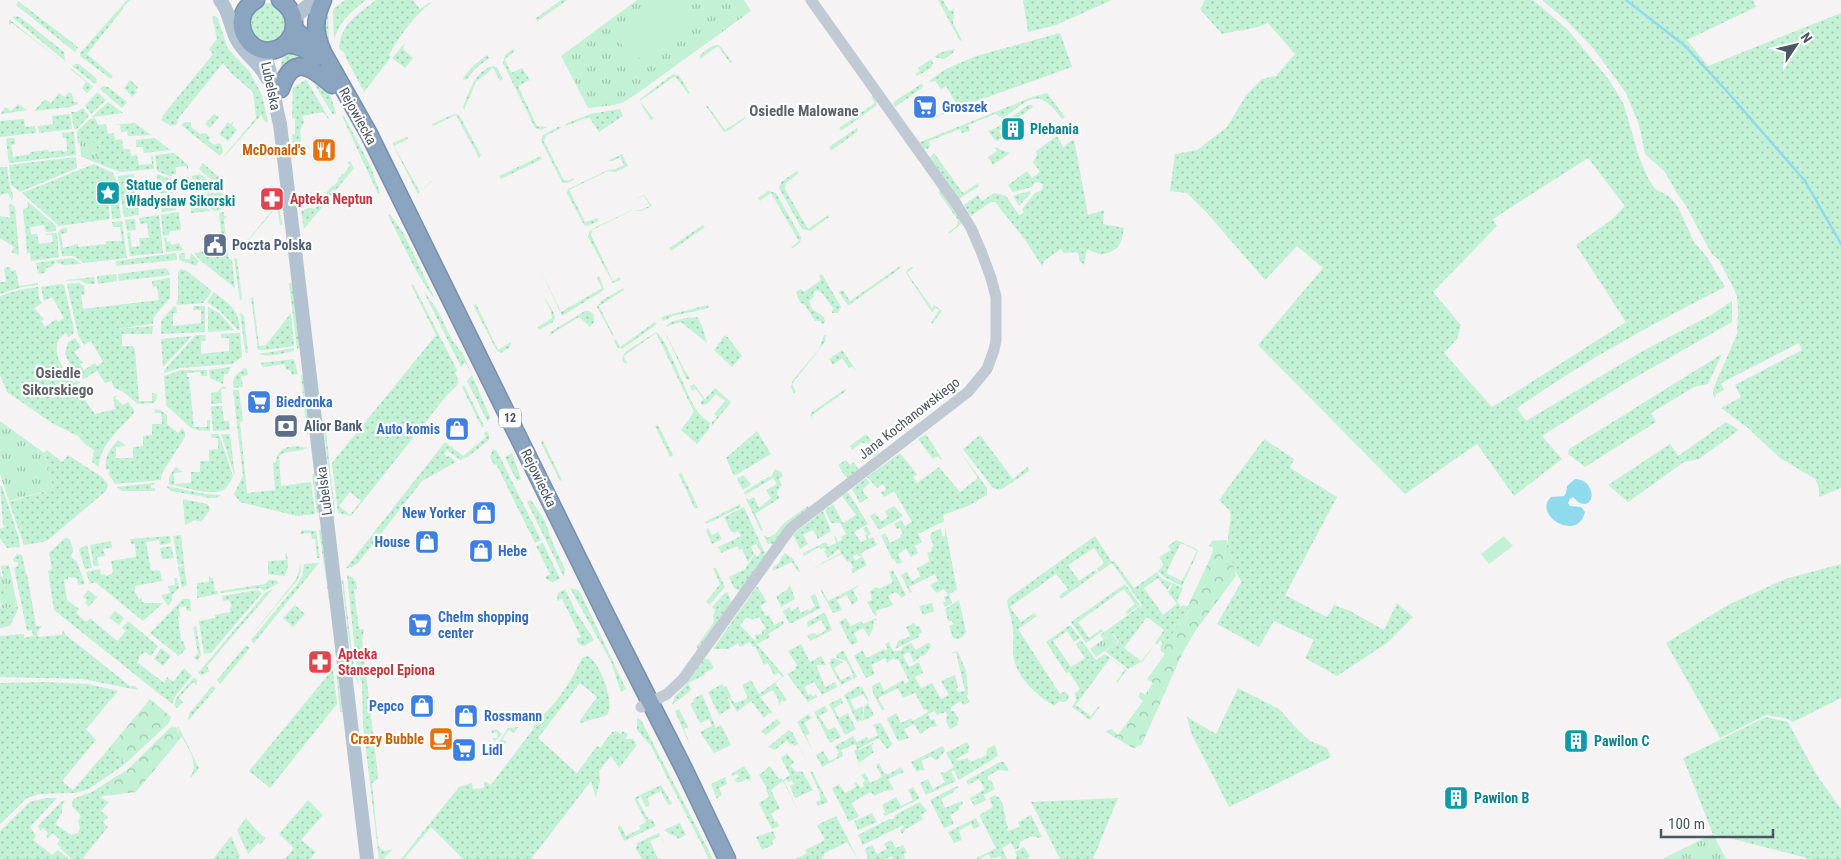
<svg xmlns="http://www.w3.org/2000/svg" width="1841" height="859" viewBox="0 0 1841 859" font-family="'Roboto Condensed',sans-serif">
	<defs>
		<pattern id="grass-dots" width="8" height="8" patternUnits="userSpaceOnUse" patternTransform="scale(1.25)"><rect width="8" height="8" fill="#c3f1d5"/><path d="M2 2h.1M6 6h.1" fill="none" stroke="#a0c6b0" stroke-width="1.8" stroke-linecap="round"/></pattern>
		<pattern id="forest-crowns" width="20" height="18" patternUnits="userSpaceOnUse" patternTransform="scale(1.25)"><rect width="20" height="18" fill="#c3f1d5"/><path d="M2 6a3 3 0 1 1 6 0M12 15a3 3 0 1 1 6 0" fill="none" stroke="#a0c6b0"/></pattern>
		<pattern id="park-tufts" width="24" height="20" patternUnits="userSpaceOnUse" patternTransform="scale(1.25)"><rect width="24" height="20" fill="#c3f1d5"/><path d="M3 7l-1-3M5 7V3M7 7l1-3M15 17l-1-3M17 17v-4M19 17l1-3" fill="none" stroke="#a0c6b0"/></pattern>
	</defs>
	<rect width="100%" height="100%" fill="#f5f3f3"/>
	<!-- grass -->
	<g fill="url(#grass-dots)" fill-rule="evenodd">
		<polygon points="127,0 130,0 123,7 123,9 87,54 113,76 111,79 80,56 80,53"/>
		<path d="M345,0H366C352,11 338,22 334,41L333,9Z"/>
		<path d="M376,0H413L420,9L430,2L431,3C414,16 399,36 389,55L391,57L364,92L346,58L344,52L339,49C341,23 357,15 376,0Z"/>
		<polygon points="561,0 567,0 538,21 535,19"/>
		<polygon points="938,0 943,0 949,11 954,9 953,23 962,40 960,41"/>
		<polygon points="1023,0 1112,0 1056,25 1028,32"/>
		<path d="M1205,0H1533L1567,29L1610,81L1624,105L1639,157L1648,178L1655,189L1669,196L1678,207L1694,242L1707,257L1725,287C1653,323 1583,362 1517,408L1526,421L1641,352L1711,315L1732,301V322L1622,385L1542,436L1562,459L1514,496L1477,444L1405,494L1258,345L1323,268L1297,246L1265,280L1207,213L1187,193L1170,191L1175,154L1197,150L1227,127L1247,94L1262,79L1276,76L1295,54L1268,23C1254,30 1238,30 1222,34L1200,9ZM1588,158L1625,206L1611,220L1576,245L1626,322L1492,407L1444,353L1457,339L1461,325L1433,292L1497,226L1493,219Z"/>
		<polygon points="1542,0 1753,0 1756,7 1687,40 1708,66 1841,13 1841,488 1819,497 1819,488 1815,479 1780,458 1748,428 1721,408 1741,397 1735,385 1802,350 1799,343 1721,383 1724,390 1716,394 1715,399 1713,394 1714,387 1737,334 1738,311 1737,297 1734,289 1719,260 1711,253 1685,204 1678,195 1665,172 1645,154 1639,125 1626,93 1593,48 1568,22"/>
		<polygon points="18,1 78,47 75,52 16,5"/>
		<polygon points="263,3 273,3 286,11 288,33 271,45 251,38 248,15"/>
		<polygon points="326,5 328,10 329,47 321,41"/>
		<polygon points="15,16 20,17 64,52 65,61 12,17"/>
		<polygon points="212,16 215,16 218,19 228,49 249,71 262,95 268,122 265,122 261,115 224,157 223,157 256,118 253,92 231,73 223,63 177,120 178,122 176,125 171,126 161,120 164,114 213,54 209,49 217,39"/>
		<polygon points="9,19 65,64 12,23 9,26"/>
		<polygon points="1060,33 1072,67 957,108 930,120 957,105 946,86 941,89 935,81 931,82 929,81 944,70 976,56"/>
		<polygon points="405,43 403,49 413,58 405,68 392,58"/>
		<path d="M718,45L721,47L732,62L730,63L718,46L700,59V55C705,51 711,45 718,45Z"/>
		<polygon points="513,49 515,51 505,59 511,73 522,68 530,80 518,86 537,126 547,127 541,130 535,128 503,63 505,55"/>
		<polygon points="955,49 953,53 944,59 934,57 939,53"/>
		<path d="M290,50L310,57L281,76C280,65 280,58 290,50Z"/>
		<polygon points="487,55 489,58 475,69 466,80 464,80 463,78 473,66"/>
		<polygon points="931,59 933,63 931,68 917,76 915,74 920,71 918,68"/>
		<polygon points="75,64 79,64 96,78 97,82 95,84 72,66"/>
		<path d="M494,66L497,68L503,79L500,81L493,68L476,82L464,110L463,107C469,92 476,69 494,66Z"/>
		<polygon points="71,68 93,87 87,93 82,88 86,82 70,69"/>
		<polygon points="673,74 679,76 690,93 688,94 675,76 640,101 654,119 651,120 642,106 640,99"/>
		<path d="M309,75C330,87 329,91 336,113L333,115Z"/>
		<polygon points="130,80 138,87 135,91 137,92 132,97 124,88"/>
		<polygon points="305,80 307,81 331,122 323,112 302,116 304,122 300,131 302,150 294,155 292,134 295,134 295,119 292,118 293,88"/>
		<polygon points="921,84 923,85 922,88 895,107 893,104 895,101"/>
		<polygon points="103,86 108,87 127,102 122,108 100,89"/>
		<polygon points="69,92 72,94 74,102 78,102 78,104 70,107 34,111 45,99 51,103 59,93 65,97"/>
		<polygon points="97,92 106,100 91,114 85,106"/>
		<path d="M1047,93L1065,117L1062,119C1039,87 1031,98 1003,118L1000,117L995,114L968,125L970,131L962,133L960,129L929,141L930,145L928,149H924L910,129L920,142L1032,97Z"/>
		<polygon points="874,95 877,100 876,106 841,131 839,128 875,103 871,97"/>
		<polygon points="108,102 123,113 92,117"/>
		<polygon points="18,104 27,110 1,114 5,107 11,111"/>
		<polygon points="707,105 725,130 745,117 746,118 728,131 724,132 706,106"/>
		<polygon points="1028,105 1032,105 1033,107 999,131 1003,137 998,141 995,140 988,131 998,127"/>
		<polygon points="83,108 89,116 77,129 74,129 71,112 76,112"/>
		<polygon points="620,109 623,116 599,132 589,117 566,126 565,124 590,114"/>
		<polygon points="70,114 72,129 39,133 38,126 53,124 52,116"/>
		<polygon points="214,114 219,117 210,128 205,124"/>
		<polygon points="454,114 459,115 481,155 479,158 456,115 433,126 432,124"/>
		<polygon points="342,116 344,116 370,165 380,193 378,194"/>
		<polygon points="95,118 98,125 106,124 108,134 114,133 115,140 122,139 123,149 130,149 131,156 137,155 139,165 152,164 151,156 153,156 154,169 120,172 80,156 79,155 81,156 81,142 78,144 77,131 90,119"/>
		<polygon points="24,119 25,127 35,126 36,133 0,137 0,121"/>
		<polygon points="185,122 191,122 191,127 200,134 206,133 210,138 209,141 214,145 218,143 221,144 223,150 220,156 181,125"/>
		<polygon points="228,122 230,124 233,122 232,125 237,130 228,141 219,134"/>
		<polygon points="135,123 151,135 128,136 127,131 121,132 120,125 113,125"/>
		<polygon points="560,126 561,128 546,136 544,141 563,179 568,181 573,178 574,180 567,183 562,182 541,140 543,135"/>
		<polygon points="857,128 858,131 831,151 829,147"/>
		<polygon points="74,132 76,155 9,163 6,140 8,138 15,138 15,144 11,145 13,157 30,154 30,152 48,150 49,152 62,150 63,152 67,151 66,138 63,138 62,133"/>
		<path d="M1057,136L1063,147L1074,139L1088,215L1104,210L1103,224L1124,228C1121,246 1119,250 1101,255L1087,249L1084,265L1079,260V256L1077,252L1064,253L1061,249L1044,261L1042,266L1026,241L995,202H991L971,216L964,205L978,195L982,201L994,193L1006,196L1019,215L1024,213L1022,209L1035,193L1042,190L1043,184L1038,182L1034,183L1032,187L1013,192L1008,185L1027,171L1032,178L1040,172L1033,162L1037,155L1036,151Z"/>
		<polygon points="407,137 408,139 394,146 420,192 431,181 432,181 418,194 393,145 393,143"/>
		<polygon points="155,138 170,150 144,153 143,147 136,147 136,140"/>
		<polygon points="994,147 1010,153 993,165 988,157 997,151"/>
		<polygon points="174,153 188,165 188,170 186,166 176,167 176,175 172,174 172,177 157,171 155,155"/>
		<polygon points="934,153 963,193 978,183 979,186 959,199 930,157"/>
		<polygon points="622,154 628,166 616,172 608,171 569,190 585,222 597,218 599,221 587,226 584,225 567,193 568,189 608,170 616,169 624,165 620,157 613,161 608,161"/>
		<polygon points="541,156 542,159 501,179 499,176"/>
		<polygon points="76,157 77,168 20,192 11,185 9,165"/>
		<polygon points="350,161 354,168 304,229 301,211 309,208 315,209 320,202 315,201 315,199 323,200 327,195 326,193 332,186 334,186 338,181 339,177 341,177 341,174 344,174 350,165 347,162"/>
		<polygon points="203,163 222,180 224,183 221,185 218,185 199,169"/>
		<polygon points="94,164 113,173 116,180 121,218 112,219 110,193 107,190 110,219 59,226 22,193"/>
		<polygon points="0,167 7,167 10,187 13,195 12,201 8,193 0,195"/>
		<polygon points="797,171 799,173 786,183 785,189 808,229 828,215 829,217 810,231 802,229 779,188 781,182"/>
		<polygon points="134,174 135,193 138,193 139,215 124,217 118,176"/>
		<polygon points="157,174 168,178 178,192 159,193"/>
		<polygon points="200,174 215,186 194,189 192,176"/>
		<polygon points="189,177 191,190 182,191 176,180 177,178"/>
		<polygon points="941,190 962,223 949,234 948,232 957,226 958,220 938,192"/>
		<polygon points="768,191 776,193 801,237 800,243 793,248 791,247 799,241 771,193 760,201 758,198"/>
		<polygon points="1030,191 1031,193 1019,206 1013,196"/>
		<polygon points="220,192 224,195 226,203 220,210 214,211 201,202 206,198 206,194"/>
		<polygon points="174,195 179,201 179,203 175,203 176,210 162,212 160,196"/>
		<polygon points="644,195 652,206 641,211 633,210 592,230 591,235 613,281 620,277 621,280 613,283 588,237 589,232 592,229 632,210 641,210 650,206 644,196 637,198"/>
		<polygon points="191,197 211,211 191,213 190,200"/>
		<polygon points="27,201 56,226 56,231 46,232 44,225 30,227 31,234 37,234 39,244 53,242 52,235 46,235 46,234 57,233 59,257 31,261 30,253 27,253 23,209 28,208"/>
		<polygon points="9,204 13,205 15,207 19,255 11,252 14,247 0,238 0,216 10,218"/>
		<polygon points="279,205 282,225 280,225 277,206 244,246 244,252 243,246 276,206"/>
		<polygon points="179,212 181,230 170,231 169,235 163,236 161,215"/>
		<polygon points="224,212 224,216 227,216 224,220 227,246 223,247 219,213"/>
		<path d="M390,214L404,234L436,301C416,275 403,244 388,215Z"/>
		<polygon points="159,215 163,253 130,256 127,233 130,232 132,247 140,246 139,238 149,238 147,223 140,224 139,218"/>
		<polygon points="135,219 136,230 127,231 125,220"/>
		<polygon points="122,221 127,258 84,263 74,256 62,256 58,233 61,229 67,228 67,233 61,234 63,248 78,244 78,247 106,244 106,241 122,241 120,227 113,227 112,222"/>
		<polygon points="703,225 705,227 671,251 669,248"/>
		<polygon points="166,237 167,242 170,241 171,245 179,243 183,250 166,252 164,238"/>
		<polygon points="222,249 227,251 229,259 232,260 235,288 201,261 194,253"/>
		<polygon points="176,253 177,260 116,266 116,261"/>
		<polygon points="182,253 185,253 185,259 190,259 191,253 199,261 196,266 179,260 179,254"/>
		<polygon points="73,258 81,264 64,265 57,263 56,260"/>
		<polygon points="234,258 237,259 242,298 240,301"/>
		<polygon points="55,260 55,263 51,267 46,268 45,273 38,274 36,263"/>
		<polygon points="900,266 901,268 849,305 847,304 839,292 843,290 850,301"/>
		<polygon points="10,267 11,271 16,270 19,286 38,283 38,285 22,287 0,294 0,282 5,282 6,281 4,268"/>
		<polygon points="911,267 914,267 907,273 932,308 934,305 942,311 932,324 931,323 939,310 936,308 932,312 906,273 907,270"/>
		<polygon points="165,268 168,270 170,275 119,281 118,274"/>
		<polygon points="181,269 187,271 212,291 203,303 178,305 176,303 178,299 178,272"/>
		<polygon points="540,269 561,312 602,288 597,279 599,276 604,289 601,292 562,316"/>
		<polygon points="116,274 117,281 98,284 97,276"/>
		<polygon points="822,274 841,307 838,313 832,313 833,308 822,293 817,290 813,293 814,297 809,301 812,309 824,317 825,322 823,324 820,321 815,321 805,305 800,302 796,292 801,289 804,292 821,280 819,276"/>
		<polygon points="94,277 95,284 87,284 80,280 66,281 66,280"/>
		<path d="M170,278V298L154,317L153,324L114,329L153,326L152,334H122V346H133L135,350L139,401H152V393L157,394L156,401L153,403L138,404L122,391L114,388L112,381L105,383L97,371C93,373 89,376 86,378C76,381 69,361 65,354L68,342L75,338L81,347L74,352L83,363L80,364L84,370L95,363L97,366L103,362L91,341L84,345L78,335L67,284L79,283L84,286L85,295H81L83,309L159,300L157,286L153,287L152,281Z"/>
		<polygon points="289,283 293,283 300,346 297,349"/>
		<path d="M62,284L64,285L74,330L73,334L68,337L66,333C45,346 64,369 73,383L77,381L81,382L75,386L95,414L115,409L113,397L118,395L115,398L123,405L128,402L134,410V413C120,429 100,444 99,467L92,462L94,450L86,445L78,436L52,423L13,396L7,392L0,375V296L19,290L38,287L39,299L42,303L34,308L44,319L41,321L45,327L56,319L58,322L64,318L52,297L44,301L41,287Z"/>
		<path d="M413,284L457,370L455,373C462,385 456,386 447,395L351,516L338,513L332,463L436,335L411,285ZM350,492L361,501L350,515L339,506Z"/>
		<polygon points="623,288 624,290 599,306 614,336 612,335 597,307 601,301"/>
		<polygon points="423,290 438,311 452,340 463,354 490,417 488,422 467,381 472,375 465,362 461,367"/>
		<path d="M214,292C231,306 238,308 240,330H238L220,311L207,302Z"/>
		<polygon points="253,297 259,346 266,345 291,313 294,346 265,350 258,350 251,298"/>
		<polygon points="544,297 553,311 555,318 553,322 539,330 538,327 552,318 551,311"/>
		<polygon points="476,304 498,350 511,342 510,347 501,353 497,351 473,305"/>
		<polygon points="708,305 709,307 705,309 673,316 663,321 661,318 664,316"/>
		<polygon points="174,306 176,307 177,313 173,313 173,326 201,323 201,310 193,310 194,306 205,306 205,332 161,334 161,321"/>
		<polygon points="208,307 219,313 234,330 208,332"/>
		<polygon points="585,311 589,311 594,315 594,322 590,327 579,317 550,335 550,332"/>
		<polygon points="240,312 244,316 248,353 246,353 245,351"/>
		<path d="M697,317L702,326L707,343L681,322L665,327C672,319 686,318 697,317Z"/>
		<polygon points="655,322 657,324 622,349 617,347 614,341 616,339 620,347"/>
		<polygon points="664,330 684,369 690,379 687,380"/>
		<path d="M656,332C667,338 686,395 696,409C699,415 706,419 710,423L709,429L697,444L681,430L694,412L656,333L624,356L627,363L625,364L622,359L625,352Z"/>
		<polygon points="240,333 242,357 232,364 180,368 164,373 164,370 196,335 205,335 206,341 201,341 201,354 229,351 229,338 221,338 221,334"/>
		<polygon points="726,335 742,356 732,367 714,350 718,346 717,345 722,340 721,339"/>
		<polygon points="824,335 826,335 825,342 792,384 796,392 794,394 791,387 793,380 819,349"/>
		<polygon points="192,336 163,367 161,339"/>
		<path d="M294,348V351C284,353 268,358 259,354Z"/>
		<polygon points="842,350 856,370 855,370 853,367 849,368 842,358 833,365 829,359"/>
		<polygon points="1722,354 1708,384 1694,387 1651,413 1656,422 1585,467 1568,454 1569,449"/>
		<polygon points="294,359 298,374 292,375 290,370 286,370 285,364 263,367 260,363"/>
		<polygon points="231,367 228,374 224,374 223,384 210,378 209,370"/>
		<polygon points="244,368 247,369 248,375 241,376 243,387 233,388 234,377"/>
		<polygon points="181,370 207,370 207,376 201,376 200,372 187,373 187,377 189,377 194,427 207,427 207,420 210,420 210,431 197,430 191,428 166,405 164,376"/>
		<polygon points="304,374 309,431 307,435 301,375"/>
		<polygon points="694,384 705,399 715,388 731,402 711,427 712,422 717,417 714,414 725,401 716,394 707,404 702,405 700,403 703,399 696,389 692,391 690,386"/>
		<polygon points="464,385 484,426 482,428 462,387"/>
		<polygon points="223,386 226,387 226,389 221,389 222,403 211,404 211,393 217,392"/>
		<polygon points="845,389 846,391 811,416 813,419 812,419 810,415 811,413"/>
		<path d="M233,390H239L243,421L240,422L247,493L275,490L273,463L276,462C277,446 293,444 307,448C298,453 287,449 279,456L281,486L311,482L315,514L297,516L240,502L234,494L243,476Z"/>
		<polygon points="211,406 222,406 224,421 229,421 230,430 213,431"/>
		<path d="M155,409L160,410L167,415V424L178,433L182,428L185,432V437L162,473L161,480L115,484L108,473L110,472L109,469L106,470C104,456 110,449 118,440L126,446L116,447V458H133V447L143,446V436L152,435V424H162L161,413H154Z"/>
		<polygon points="1726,422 1739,430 1699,459 1684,462 1628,502 1608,485 1670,444 1678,456"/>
		<polygon points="658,425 673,455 670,457 655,426"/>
		<polygon points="487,431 489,435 489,440 469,456 460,460 447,450 444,454 447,457 448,455 456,462 422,481 358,563 352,567 346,568 445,442 463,456 486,437 484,433"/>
		<polygon points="757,431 771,454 734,476 726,458 727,457"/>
		<polygon points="324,432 326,432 335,513 334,513"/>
		<path d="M211,434H219L233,476C231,481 226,490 221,491C208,495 182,487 169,484V478L175,467L183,472L174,473V484L191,483V472H200V461H209V450L218,449V438H212Z"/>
		<polygon points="221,434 230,434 235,477"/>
		<polygon points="866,434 880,451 873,457 868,448 870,446 867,442 864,444 862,442 852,450 850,446"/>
		<polygon points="926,434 942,459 941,460 938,456 933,459 918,439"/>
		<polygon points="980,435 1013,479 1027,467 1030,470 1004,488 999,490 993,488 963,449"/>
		<path d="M1264,439L1294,459L1290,468L1337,497L1285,595L1327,617L1334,605L1350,611L1384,630L1397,603L1413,617L1387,643L1337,676L1305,658L1314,640L1274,621L1259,647L1217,624L1242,581C1234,573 1227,552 1228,540C1228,529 1232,522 1230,511L1219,500Z"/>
		<polygon points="543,441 562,480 560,481 541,443"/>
		<polygon points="493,449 497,451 541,540 535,543 496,464 494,465 490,457"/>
		<polygon points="47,450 62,462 68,455 102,477 108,485 106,491 48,540 43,542 24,545 9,502 53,489 44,453"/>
		<polygon points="959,450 987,488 987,495 968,506 943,515 944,521 918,534 922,542 915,546 918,553 911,557 906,549 898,554 902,562 897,564 894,559 892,559 881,535 885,533 890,543 901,537 900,535 903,533 900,528 897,529 894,524 901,520 905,526 912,522 894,491 884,497 881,493 886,489 883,484 877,488 867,477 900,453 917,474 913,477 917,483 939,467 960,492 978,478"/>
		<polygon points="512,453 521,479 517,481 505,457"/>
		<polygon points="846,460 850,465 854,462 859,470 848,478 845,476 838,465"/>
		<polygon points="775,469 781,472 783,476 779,479 782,485 778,490 777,494 780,498 755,514 763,530 761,531 746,499 747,498 748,500 754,497 759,508 771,498 766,490 777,484 773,478 745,495 744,492 761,481 772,476"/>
		<polygon points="681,472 698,507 695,509 679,475"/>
		<polygon points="312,474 315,474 321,512 317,513"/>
		<polygon points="743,475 751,484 743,490 737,479"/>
		<polygon points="866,478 870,483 862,490 868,498 860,503 852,489"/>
		<polygon points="155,483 154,485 151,485 151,488 155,488 155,491 122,491 117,487"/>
		<polygon points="0,486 2,486 19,538 20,547 7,548 0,538 0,529 5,527 3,525"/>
		<polygon points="166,486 206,494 221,495 216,498 210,498 171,491"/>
		<polygon points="847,492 850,495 868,524 854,532 861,542 867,539 865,535 867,534 863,529 866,526 871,534 867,537 869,539 873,537 877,545 861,553 862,555 859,557 857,554 853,556 855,561 862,556 867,565 853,573 851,569 854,568 849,561 847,562 842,554 811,569 841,553 839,549 828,558 824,551 826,550 825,548 820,549 819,547 804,556 803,553 826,542 828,545 827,547 836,543 834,536 835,535 838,542 842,540 841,537 846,534 840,523 831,523 825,510 833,504 843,523 856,515 842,496"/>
		<polygon points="183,499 207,504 209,506 210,510 201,522 195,520 185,525"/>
		<polygon points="531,500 545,521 553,544 565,569 564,577 527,502"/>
		<polygon points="740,504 741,507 706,524 705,522"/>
		<polygon points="808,506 809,507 773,544 768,544 764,537 765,535 767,538 775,534 784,523"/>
		<polygon points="894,506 903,516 879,530 870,516 875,513 881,521 888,517 885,511"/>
		<polygon points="744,507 765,553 764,557 741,590 738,590 734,588 729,577 745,569 755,554 757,557 761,552 756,544 751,547 754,554 748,562 742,549 739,550 738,546 721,553 718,547 741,536 738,531 734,533 733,531 731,532 724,517"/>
		<polygon points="823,511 831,531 818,539 813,530 803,535 808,544 800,549 793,534"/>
		<polygon points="945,526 957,590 949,594 952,603 945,607 943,603 946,601 944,597 948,595 944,589 936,593 930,585 938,581 935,574 909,587 912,592 910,593 901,575 916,567 907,572 912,581 920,577 919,572 916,569 930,561 927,553 932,551 931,548 934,546 930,537 931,533 941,528 942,536 945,536"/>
		<polygon points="708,528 712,535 718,532 722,539 712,544 706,531"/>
		<polygon points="320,529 322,530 330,599 329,600 319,531"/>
		<polygon points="302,530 316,531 320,558 317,558 315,539 312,539 311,533 300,534"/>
		<polygon points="181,535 184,564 178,565 173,536"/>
		<polygon points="170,536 171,543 160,545 159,540 146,542 151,570 160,571 162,581 135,586 135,594 137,594 138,599 142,598 142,602 145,603 163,603 143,621 95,582 90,584 86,572 100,569 101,575 105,574 106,576 113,573 111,561 136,557 135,544 131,544 130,539"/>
		<path d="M1095,536L1112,562L1114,561L1134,588L1157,572L1162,579L1172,583L1167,590L1158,578L1144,588L1163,615L1177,604L1168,592L1173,583L1183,588L1177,601L1181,607L1183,605L1190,609L1162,649L1160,647L1163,643L1160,640L1157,645L1155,643L1164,630L1147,617L1124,648L1141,661L1154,646L1143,661L1128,669L1105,651L1119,642L1113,633L1103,639L1100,635L1142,605L1112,563L1099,572L1097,569L1104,563L1094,548L1068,565L1079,581L1095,570L1097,573L1061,599L1059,596L1068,589L1056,574L1010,607L1021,622L1034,613L1037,616L1018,629L1060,694L1065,691L1069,696L1067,701L1064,702L1060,701L1055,705V706C1038,697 1019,679 1014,660C1012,649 1014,638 1013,628C1012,619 1008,610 1007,601L1010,597Z"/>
		<polygon points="65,538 70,539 73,550 71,557 77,562 85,584 78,585 77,578 68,577 68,579 64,580 67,600 79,609 76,613 86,622 90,618 117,641 126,631 122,628 128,621 158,646 151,656 145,652 138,657 140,659 137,662 164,683 167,677 173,682 184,668 192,676 176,695 172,704 54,610 48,571 52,569 49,553"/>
		<polygon points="1176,540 1197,549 1198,551 1192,565 1190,565 1197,551 1181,543 1166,573 1182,581 1190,566 1191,567 1182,586 1164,577 1158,571 1162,567 1163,563 1159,557 1171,550 1168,546"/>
		<polygon points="111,541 112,548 103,549 105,556 97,557 99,566 94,566 90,545"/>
		<polygon points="543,543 560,579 553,582 549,581 545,577 550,574 536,546"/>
		<polygon points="87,545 92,568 85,569 79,550 81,547"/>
		<polygon points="171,546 174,558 162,559 160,548"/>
		<polygon points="785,553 793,559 800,571 798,572 792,562 773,571 773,567 779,563 782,556"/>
		<polygon points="17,554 22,555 26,574 27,574 36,626 42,626 37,632 38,637 62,635 63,630 66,635 130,686 135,686 138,690 83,679 0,677 0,636 24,634 24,638 33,636 32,630 27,631 14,568 18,566 18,562 14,562 13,559"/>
		<polygon points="285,554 287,554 288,566 285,576 268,574 268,561 286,560"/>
		<polygon points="300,562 301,571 297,581 250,637 295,581 299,572"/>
		<polygon points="319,563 254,643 251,640 299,582 303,574 304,564"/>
		<polygon points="1841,564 1841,698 1793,722 1785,718 1766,715 1720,738 1666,643 1728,605 1785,579"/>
		<polygon points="9,565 18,609 10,626 0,628 0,603 1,609 16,606 11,575 3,577 1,566"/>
		<polygon points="184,565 187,585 182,588 178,567"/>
		<polygon points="713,568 716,568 725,587 709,605 706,602 720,584"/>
		<polygon points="0,570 2,587 7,586 9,595 0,597"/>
		<polygon points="893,570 906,595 901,598 899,594 897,594 895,592 888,596 893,605 876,611 877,615 875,616 867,602 872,600 870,592 875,587 879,589 893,582 889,572"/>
		<polygon points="347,575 352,577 356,582 357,589 354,590 359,629 364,629 362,641 378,776 377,780 372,783 378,844 380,848 385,851 393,849 383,859 379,859 363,725 362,683 357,670"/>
		<polygon points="209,576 213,579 215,591 218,591 218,594 197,598 197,583 209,582"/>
		<polygon points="174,578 177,578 179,588 172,595 172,601 168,606 161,595 170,593 168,586 175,585"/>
		<polygon points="343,578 354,668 359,684 358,684 352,666 342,581"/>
		<polygon points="269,580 276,580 279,583 264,591 260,588 220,593 220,591 265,584"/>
		<polygon points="1125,584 1140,605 1127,614 1125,612 1135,604 1124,589 1078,622 1089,638 1101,629 1103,631 1086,643 1071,622"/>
		<polygon points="790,585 795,599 781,607 776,596 787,590"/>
		<polygon points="859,585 853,590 858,600 852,605 847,595 837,600 842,610 833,613 821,591 821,588 828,601"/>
		<path d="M757,586L767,602L760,606L766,616L769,615L774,625L783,621L784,624L768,634L770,637L757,644L784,676L775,683L787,700L784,702L782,700L779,706L778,699L773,690L760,697L772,712L770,714L769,713L764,718L751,701L737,712L727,695L731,708L719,715L708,692L722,684L724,687L726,686L731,696L730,698L735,703L748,698L742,685L751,680L759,694L782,677L779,673L774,675L768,663L764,665L755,646L753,647L750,642L740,647L738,643L728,649H713ZM747,617L752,620L759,617L766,629L762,631V634L755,635L757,643L740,625Z"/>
		<polygon points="570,588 578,590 581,594 626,689 621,692 611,662"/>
		<path d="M273,589L207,666L209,671C205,674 202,676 198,673L266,592Z"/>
		<polygon points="565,589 575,610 594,640 584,646 579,644 576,639 581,637 562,599 557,601 558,593"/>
		<polygon points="88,590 97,597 89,607 85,603 87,600 83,597"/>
		<polygon points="258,590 262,593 211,653 204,654 199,621 215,618 215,615 230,612 230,608 232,607 229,600 223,601 222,596"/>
		<polygon points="728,592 731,602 700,649 696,647 714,622 713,616 715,610 712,607 725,593"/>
		<polygon points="815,594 821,608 792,623 789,623 783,611 790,607 791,611 798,607 801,613 808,609 809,611 815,606 810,596"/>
		<polygon points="183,599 190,599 191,611 187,611 186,606 179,607 180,616 178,617 181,641 183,641 186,649 179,656 150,633"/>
		<path d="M959,600L966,632C962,638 960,640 953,638L949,626L954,624L952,621H948L945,609Z"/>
		<polygon points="932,603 934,611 923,615 919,606"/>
		<polygon points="295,605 305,614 293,627 283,618"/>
		<polygon points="115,611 124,618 119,625 109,618"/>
		<polygon points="823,613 825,613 832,630 810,641 807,635 815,633 816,635 820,633 821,634 826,629 821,620 808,627 807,622"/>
		<polygon points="846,618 851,626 861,621 863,624 876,618 877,621 874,620 873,628 869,637 863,628 854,633 858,642 851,645 839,622"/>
		<polygon points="914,623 917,627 919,626 922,632 919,634 919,637 895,649 898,641 909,637 910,635 906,627"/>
		<polygon points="1070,625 1080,638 1074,642 1067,631 1053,641 1071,667 1085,658 1076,644 1081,640 1096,660 1105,654 1127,670 1117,683 1116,682 1125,669 1110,658 1076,705 1091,716 1099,706 1100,707 1090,720 1072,707 1076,700 1075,693 1080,689 1069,672 1066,673 1046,642"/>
		<polygon points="196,626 201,655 197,661 194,658 198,653 193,627"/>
		<polygon points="889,642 893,651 901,651 903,647 911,643 916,650 928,643 930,643 931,647 925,655 921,656 914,662 909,652 903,655 909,667 919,662 923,673 915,677 921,688 932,683 941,699 949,695 941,681 955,675 958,687 956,690 959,692 965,691 956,652 951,654 955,651 958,652 966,671 968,694 966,696 970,702 963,705 961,701 951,707 951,711 954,711 959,720 957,722 958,725 950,729 946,721 947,715 946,712 937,715 934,711 928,714 931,720 934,719 937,726 933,727 932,726 920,734 914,724 904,729 909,738 898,741 887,719 896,713 901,723 911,718 913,721 928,712 926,709 924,710 915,693 903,698 898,688 878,698 885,710 882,710 873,693 872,686 880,682 884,691 903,680 905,684 909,681 898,659 895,660 894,658 887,663 885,658 871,665 875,674 866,678 854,656 862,650 867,658 884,649 885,651 888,649 885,644"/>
		<polygon points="801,644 810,662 821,656 826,665 816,665 825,687 835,682 837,687 822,695 813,680 814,682 804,687 808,695 811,694 813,696 816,694 817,697 808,702 787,674 796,669 795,667 797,665 788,651"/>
		<polygon points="246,645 250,648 220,684 217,680"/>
		<polygon points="161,648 171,656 163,666 154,659"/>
		<polygon points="843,650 857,677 853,679 852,675 853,674 846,661 837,658 836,655"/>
		<path d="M587,656C600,660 616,706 607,715L581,723L579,722L597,697L580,683L538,738L577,773L597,746L600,748L612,732L616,731L621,734L623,731L628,734L625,739H633L637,745L619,768L611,756L599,771L600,780L596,798L591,781L531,859H463L431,827L404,859H401L459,787L472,783L473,789L484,788V782H486L491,785L534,728L532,726L538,724L537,720C557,704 572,680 582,658Z"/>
		<polygon points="834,658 843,662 834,668 841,680 850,676 852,679 841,685 829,663 831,661 830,659"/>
		<polygon points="704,659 709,659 714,668 704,673 705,675 688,683 691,689 688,693 685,687 688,693 672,705 675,696 684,687"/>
		<polygon points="338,668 343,712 340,712 336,669"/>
		<polygon points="333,669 337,704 270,788 249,771"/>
		<polygon points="194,677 197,680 197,686 193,682 179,698 183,702 178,707 176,708 174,705 177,697"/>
		<polygon points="44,682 88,684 118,691 86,729 96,740 62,781 73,790 105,753 118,750 122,760 125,764 89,789 75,793 40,794 27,798 0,824 0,683"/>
		<polygon points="212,686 216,688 188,721 189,714"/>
		<polygon points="859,686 862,687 869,701 868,702 863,694 850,700 855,710 863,706 862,722 860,720 857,722 844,695"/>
		<polygon points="1238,688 1279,709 1298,730 1310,741 1327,748 1331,757 1229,807 1192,735 1187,717 1216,734"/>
		<polygon points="702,694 716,728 721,725 731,745 714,753 700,732 712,726 709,719 700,723 690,704 694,702 693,699"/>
		<polygon points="841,698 843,703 834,708 839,718 848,713 856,729 845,735 829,704"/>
		<polygon points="868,703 874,715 863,721 864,707"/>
		<polygon points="825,706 828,711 819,716 828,730 835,727 841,737 830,743 814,712"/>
		<polygon points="679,709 688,727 684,729 691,748 675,711"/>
		<polygon points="808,714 812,718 804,723 810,733 806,736 813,751 797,722"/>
		<polygon points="1766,717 1788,722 1816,774 1841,809 1841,859 1811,859 1713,834 1683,758"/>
		<polygon points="637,718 641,720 713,859 709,859 651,746 637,730"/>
		<polygon points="777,719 781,723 766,735 761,731"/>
		<polygon points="879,723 881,723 892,744 891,746 887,749 879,738 858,749 859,750 873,743 873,744 871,746 874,752 859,763 854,751 857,749 855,744 841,750 843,756 822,767 816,755 823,751 829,761 838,757 837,754 839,753 835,746 853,736 857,742 867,737 868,740 878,735 873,725"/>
		<path d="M178,726L199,768L191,778L190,777C200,765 188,748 182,737L175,745L179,734Z"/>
		<polygon points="518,727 514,733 509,730 502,739 507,742 502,746 498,746 492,738 498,738 497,732 492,733 491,730 496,729 502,734 495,741 498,743 508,728"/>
		<polygon points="789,730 793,733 806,760 798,744 794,746 792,743 790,745 787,740 775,750 768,747"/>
		<polygon points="967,742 970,747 968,749 969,752 956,759 957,761 967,758 971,762 979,758 980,759 986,755 987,749 995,745 998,756 959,780 954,770 951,772 956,781 926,795 920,783 928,779 933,789 945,782 940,772 944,773 954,767 946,753"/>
		<polygon points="943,746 945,751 937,760 935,760 931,756 921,761 925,770 916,771 911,762"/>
		<polygon points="787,753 794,762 790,766 797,772 802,771 813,790 795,798 790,786 794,784 792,780 788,782 787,780 784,781 800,815 783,781 771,790 780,809 771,813 775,822 777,821 779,826 772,829 759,803 769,797 766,789 767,788 759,775 770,766 779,779 781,778 783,780 790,775 781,758"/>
		<polygon points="1000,762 1004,762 1009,771 998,770 987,777 988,780 991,780 995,789 984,795 986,800 974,806 972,802 982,796 971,801 970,798 985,789 979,779 968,785 966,781"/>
		<polygon points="879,763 884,773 889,774 901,767 904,772 888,779 894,790 884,791 874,796 871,792 851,803 859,816 849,822 832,788 839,784 845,793 856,787 854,783 856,782 861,788 864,786 863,783 865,781 861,775 865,773 870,783 882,777 876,765"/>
		<path d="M744,766L750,775L751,780L748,781L747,779C742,781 738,785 734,780L739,777L738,774L732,776L731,774Z"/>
		<polygon points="812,771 828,802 818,806 816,802 821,800 819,794 820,793 810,772"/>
		<polygon points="725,777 727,784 719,788 722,795 717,798 719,805 711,784"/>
		<polygon points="109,781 113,795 102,796 101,798 109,802 101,811 108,817 103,822 108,827 82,859 72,859 60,848 61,847 57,844 60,840 53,833 48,838 46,836 48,833 43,828 40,831 38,826 61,802 65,800 62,805 62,813 55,824 71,835 78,833 80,828 78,821 81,816 72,806 73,799 92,792"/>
		<polygon points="660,783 672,804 668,805 661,791 647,798 650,805 646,807 641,797 637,799 649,820 652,819 656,826 624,841 618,828 619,826 621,826 626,836 640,829 639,826 646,822 634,798 661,785"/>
		<polygon points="957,786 958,787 952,793 941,799 945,808 962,801 963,804 958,807 959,810 950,815 954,824 944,828 930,800"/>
		<polygon points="913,787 919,797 919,799 885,816 883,814 885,812 882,805 896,797 901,806 913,800 908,790"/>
		<polygon points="995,795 997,797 999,797 1004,807 1003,809 1006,817 1005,819 1008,827 1007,829 1007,831 1020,827 1018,822 1031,815 1042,837 1039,838 1032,836 1020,842 1019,848 1015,850 1011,843 1002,848 1007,859 1002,859 1000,856 991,859 989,854 979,859 975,859 996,848 979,815 993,807 989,798"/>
		<polygon points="46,798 57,798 30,827 36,836 33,840 52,855 58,850 69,859 0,859 0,831 30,802"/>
		<polygon points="1118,798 1093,859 1060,859 1031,802"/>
		<polygon points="308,800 323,815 301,840 316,852 310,859 285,859 294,848 279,834"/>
		<polygon points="920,802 927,811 921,815 923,819 906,829 902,834 900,830 904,828 903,825 863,845 858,835 889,819 894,819 895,815"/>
		<polygon points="872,813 877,822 858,830 854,821"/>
		<polygon points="836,816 858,859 847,842 825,853 822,859 796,859 807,853 805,850 825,840 817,825"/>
		<polygon points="246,818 259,833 266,838 260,845 258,843 248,854 237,830"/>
		<polygon points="976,818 980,826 974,829 971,824 959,831 962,840 954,843 948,832"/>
		<polygon points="680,823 686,835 678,839 676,836 671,835 664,830"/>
		<polygon points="773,831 776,838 772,841 773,845 762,850 756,837"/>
		<polygon points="659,833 665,846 660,836 650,841 658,859 642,859 636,849 637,843"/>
		<polygon points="231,836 240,856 237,859 213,859"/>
		<polygon points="891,840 896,848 903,845 907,853 904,854 905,857 902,859 893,859 892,856 885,859 868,859 865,849 872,845 877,854 887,849 884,844"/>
		<polygon points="1024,847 1030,856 1025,859 1015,859 1017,856 1015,852"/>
	</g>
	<!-- forest -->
	<g fill="url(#forest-crowns)">
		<polygon points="1227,540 1236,576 1196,630 1183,652 1141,746 1139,745 1135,748 1131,747 1106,732 1108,730 1112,729 1118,735 1143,701 1138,697 1141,692 1145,695 1153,683 1147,679 1165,654 1160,650 1190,610 1184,606 1188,606 1212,554 1213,548 1209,546 1212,541"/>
		<polygon points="150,699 171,717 169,723 125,764 122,760 118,750 105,753"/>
		<polygon points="172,726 177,728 179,734 175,745 136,792 113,795 109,781 127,770"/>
	</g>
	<!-- park -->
	<g fill="url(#park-tufts)">
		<polygon points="637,0 744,0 751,11 638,93 622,103 613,105 588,108 561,56"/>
		<polygon points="92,141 100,152 93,160 81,156 80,142"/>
		<polygon points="0,421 44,453 53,489 9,501 0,474"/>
		<polygon points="11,575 16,606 1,609 0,597 9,595 7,586 2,587 0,577"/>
		<polygon points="1112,633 1118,642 1096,657 1090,649"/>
		<polygon points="1713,834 1726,859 1662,859"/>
	</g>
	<!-- pitch -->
	<g fill="#c3f1d5">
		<polygon points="656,0 679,0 693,20 634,62 612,31"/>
		<polygon points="1504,536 1513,546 1489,564 1481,554"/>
	</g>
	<!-- water -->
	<path fill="#90daee" d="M1575,479C1593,479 1597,503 1584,504C1579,504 1576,500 1573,497L1570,499L1568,503L1570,506L1581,507L1585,512C1578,543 1532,515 1551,497L1564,496L1566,493L1567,486Z"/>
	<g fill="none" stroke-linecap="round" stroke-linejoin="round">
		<!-- stream -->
		<polyline stroke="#90daee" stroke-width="2.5" points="1626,0 1684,45 1724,88 1805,181 1841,244"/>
		<defs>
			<g id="highway">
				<path d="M256,0C223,19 253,66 283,46C289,41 294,34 294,26C295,15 289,6 280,0"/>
				<polyline points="294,29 311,43 325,56 369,134 605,613 685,771 727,859"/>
				<path d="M284,45C297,44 306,48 315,58"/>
				<path d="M323,52C314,33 314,19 323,0"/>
				<path d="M281,89C292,54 311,66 332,85"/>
			</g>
		</defs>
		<!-- highway casing -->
		<use href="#highway" stroke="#7690ad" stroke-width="19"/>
		<!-- minor -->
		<polyline stroke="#c1cad2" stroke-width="11" points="641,707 667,694 683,679 791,528 968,392 987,369 994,350 996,340 996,297 991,278 981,251 971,228 957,205 811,0"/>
		<!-- major -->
		<g stroke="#b3c2d1" stroke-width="14">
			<path d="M220,0C230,12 230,27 237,40C245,55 260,63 267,78"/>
			<polyline points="294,19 306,7 318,0"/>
			<path d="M262,49C273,72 273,99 280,124L367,859"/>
		</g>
		<!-- highway -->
		<use href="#highway" stroke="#8ba5c1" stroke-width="16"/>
	</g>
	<!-- icons -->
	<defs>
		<symbol id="supermarket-square" viewBox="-11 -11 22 22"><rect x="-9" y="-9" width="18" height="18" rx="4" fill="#3f7fe0" stroke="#fff"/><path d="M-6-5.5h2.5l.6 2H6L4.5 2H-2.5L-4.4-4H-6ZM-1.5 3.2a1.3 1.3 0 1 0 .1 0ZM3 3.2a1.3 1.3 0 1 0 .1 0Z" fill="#fff"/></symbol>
		<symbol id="building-square" viewBox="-11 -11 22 22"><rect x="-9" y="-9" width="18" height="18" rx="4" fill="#0f9aa8" stroke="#fff"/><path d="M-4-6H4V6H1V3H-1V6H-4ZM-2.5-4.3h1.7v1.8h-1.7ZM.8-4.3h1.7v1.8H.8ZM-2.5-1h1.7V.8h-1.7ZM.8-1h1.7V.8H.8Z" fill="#fff"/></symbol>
		<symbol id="restaurant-square" viewBox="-11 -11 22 22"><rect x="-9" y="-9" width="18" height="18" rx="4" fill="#e8710a" stroke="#fff"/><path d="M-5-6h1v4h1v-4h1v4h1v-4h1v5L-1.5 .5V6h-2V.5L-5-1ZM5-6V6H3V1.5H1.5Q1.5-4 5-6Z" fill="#fff"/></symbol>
		<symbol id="sight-square" viewBox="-11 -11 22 22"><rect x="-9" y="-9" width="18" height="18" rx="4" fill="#0f9aa8" stroke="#fff"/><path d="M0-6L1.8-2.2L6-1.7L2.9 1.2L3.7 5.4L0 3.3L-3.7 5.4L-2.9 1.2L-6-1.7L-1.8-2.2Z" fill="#fff"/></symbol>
		<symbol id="pharmacy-square" viewBox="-11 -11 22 22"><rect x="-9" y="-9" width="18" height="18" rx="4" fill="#e0444e" stroke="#fff"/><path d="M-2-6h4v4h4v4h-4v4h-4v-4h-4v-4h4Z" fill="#fff"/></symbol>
		<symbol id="civic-square" viewBox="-11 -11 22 22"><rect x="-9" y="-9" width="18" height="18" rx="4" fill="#5c6f8a" stroke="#fff"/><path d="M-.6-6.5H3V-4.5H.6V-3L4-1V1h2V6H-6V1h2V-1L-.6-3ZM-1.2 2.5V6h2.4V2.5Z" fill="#fff"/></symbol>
		<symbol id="bank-square" viewBox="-11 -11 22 22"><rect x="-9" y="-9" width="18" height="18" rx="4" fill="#5c6f8a" stroke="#fff"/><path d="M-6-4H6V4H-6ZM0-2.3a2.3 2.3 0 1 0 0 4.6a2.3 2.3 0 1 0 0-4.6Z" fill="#fff"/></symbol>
		<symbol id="shop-square" viewBox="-11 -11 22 22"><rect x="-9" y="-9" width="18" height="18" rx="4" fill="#3f7fe0" stroke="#fff"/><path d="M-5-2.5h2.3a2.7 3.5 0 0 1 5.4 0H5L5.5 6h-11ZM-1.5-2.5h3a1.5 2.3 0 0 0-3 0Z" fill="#fff"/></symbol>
		<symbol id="cafe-square" viewBox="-11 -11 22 22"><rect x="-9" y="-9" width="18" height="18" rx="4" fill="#e8710a" stroke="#fff"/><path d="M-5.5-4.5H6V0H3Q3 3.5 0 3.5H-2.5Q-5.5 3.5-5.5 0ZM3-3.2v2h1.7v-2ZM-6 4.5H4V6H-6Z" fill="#fff"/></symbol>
	</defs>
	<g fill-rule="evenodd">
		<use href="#supermarket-square" x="911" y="93" width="28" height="28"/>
		<use href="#building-square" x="999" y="115" width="28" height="28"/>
		<use href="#restaurant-square" x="310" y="136" width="28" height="28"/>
		<use href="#sight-square" x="94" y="179" width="28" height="28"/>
		<use href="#pharmacy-square" x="258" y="185" width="28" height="28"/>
		<use href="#civic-square" x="201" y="231" width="28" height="28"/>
		<use href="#supermarket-square" x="245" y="388" width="28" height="28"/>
		<use href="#bank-square" x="272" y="412" width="28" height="28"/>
		<use href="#shop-square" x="443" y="415" width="28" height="28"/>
		<use href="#shop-square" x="470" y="499" width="28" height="28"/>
		<use href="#shop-square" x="413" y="528" width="28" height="28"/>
		<use href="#shop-square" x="467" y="537" width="28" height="28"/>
		<use href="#supermarket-square" x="406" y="611" width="28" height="28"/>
		<use href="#pharmacy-square" x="306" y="648" width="28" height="28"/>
		<use href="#shop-square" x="408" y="692" width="28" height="28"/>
		<use href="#shop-square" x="452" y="702" width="28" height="28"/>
		<use href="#cafe-square" x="427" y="725" width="28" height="28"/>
		<use href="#building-square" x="1562" y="727" width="28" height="28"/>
		<use href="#supermarket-square" x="450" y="736" width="28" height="28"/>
		<use href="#building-square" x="1442" y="784" width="28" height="28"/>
	</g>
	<g text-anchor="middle" stroke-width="4.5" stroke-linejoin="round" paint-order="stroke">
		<!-- shield labels -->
		<rect fill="#fff" stroke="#808990" stroke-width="1" x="499" y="408.5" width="22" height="19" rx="4"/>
		<g font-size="12" font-weight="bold" fill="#4a5661">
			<text x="510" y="422">12</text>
		</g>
		<!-- street labels -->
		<g font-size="14" fill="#4a5661" stroke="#fff">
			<text transform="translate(271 86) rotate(78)" y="5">Lubelska</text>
			<text transform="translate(358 116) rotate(61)" y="5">Rejowiecka</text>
			<text transform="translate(909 418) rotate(-38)" y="5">Jana Kochanowskiego</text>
			<text transform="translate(539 478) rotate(64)" y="5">Rejowiecka</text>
			<text transform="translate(324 491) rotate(-97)" y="5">Lubelska</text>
		</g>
		<!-- shop labels -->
		<g font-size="14" font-weight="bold" fill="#366cbe" stroke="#fff" text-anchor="start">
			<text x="942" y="112">Groszek</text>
			<text x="276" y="407">Biedronka</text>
			<text x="440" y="434" text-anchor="end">Auto komis</text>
			<text x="466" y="518" text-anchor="end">New Yorker</text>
			<text x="410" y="547" text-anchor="end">House</text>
			<text x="498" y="556">Hebe</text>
			<text x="438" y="622">Chełm shopping<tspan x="438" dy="16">center</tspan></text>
			<text x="404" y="711" text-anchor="end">Pepco</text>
			<text x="484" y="721">Rossmann</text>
			<text x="482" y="755">Lidl</text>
		</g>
		<!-- culture labels -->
		<g font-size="14" font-weight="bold" fill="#0d838f" stroke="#fff" text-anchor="start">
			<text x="1030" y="134">Plebania</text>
			<text x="126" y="190">Statue of General<tspan x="126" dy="16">Władysław Sikorski</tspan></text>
			<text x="1594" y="746">Pawilon C</text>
			<text x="1474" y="803">Pawilon B</text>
		</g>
		<!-- food labels -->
		<g font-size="14" font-weight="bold" fill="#c56008" stroke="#fff" text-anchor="end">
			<text x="306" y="155">McDonald's</text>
			<text x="424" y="744">Crazy Bubble</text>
		</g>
		<!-- health labels -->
		<g font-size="14" font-weight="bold" fill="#be3a42" stroke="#fff" text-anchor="start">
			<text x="290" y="204">Apteka Neptun</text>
			<text x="338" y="659">Apteka<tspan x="338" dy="16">Stansepol Epiona</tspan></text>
		</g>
		<!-- service labels -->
		<g font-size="14" font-weight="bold" fill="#4e5e75" stroke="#fff" text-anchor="start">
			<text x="232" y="250">Poczta Polska</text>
			<text x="304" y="431">Alior Bank</text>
		</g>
		<!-- neighbourhood labels -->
		<g font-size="15" font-weight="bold" fill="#5f6368" stroke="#fff">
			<text x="804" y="116">Osiedle Malowane</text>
			<text x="58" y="378">Osiedle<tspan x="58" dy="17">Sikorskiego</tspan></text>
		</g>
	</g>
	<!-- north arrow -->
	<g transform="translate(1796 45) rotate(55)" stroke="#ffffff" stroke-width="4" paint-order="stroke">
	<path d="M0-4L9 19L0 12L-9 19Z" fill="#4a5661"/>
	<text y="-8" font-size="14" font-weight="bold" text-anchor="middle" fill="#4a5661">N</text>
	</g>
	<!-- scale -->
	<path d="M1661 829v8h112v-8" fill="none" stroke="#4a5661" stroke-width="2.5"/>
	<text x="1668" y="829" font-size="15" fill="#4a5661" stroke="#ffffff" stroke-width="4" paint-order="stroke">100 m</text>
</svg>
